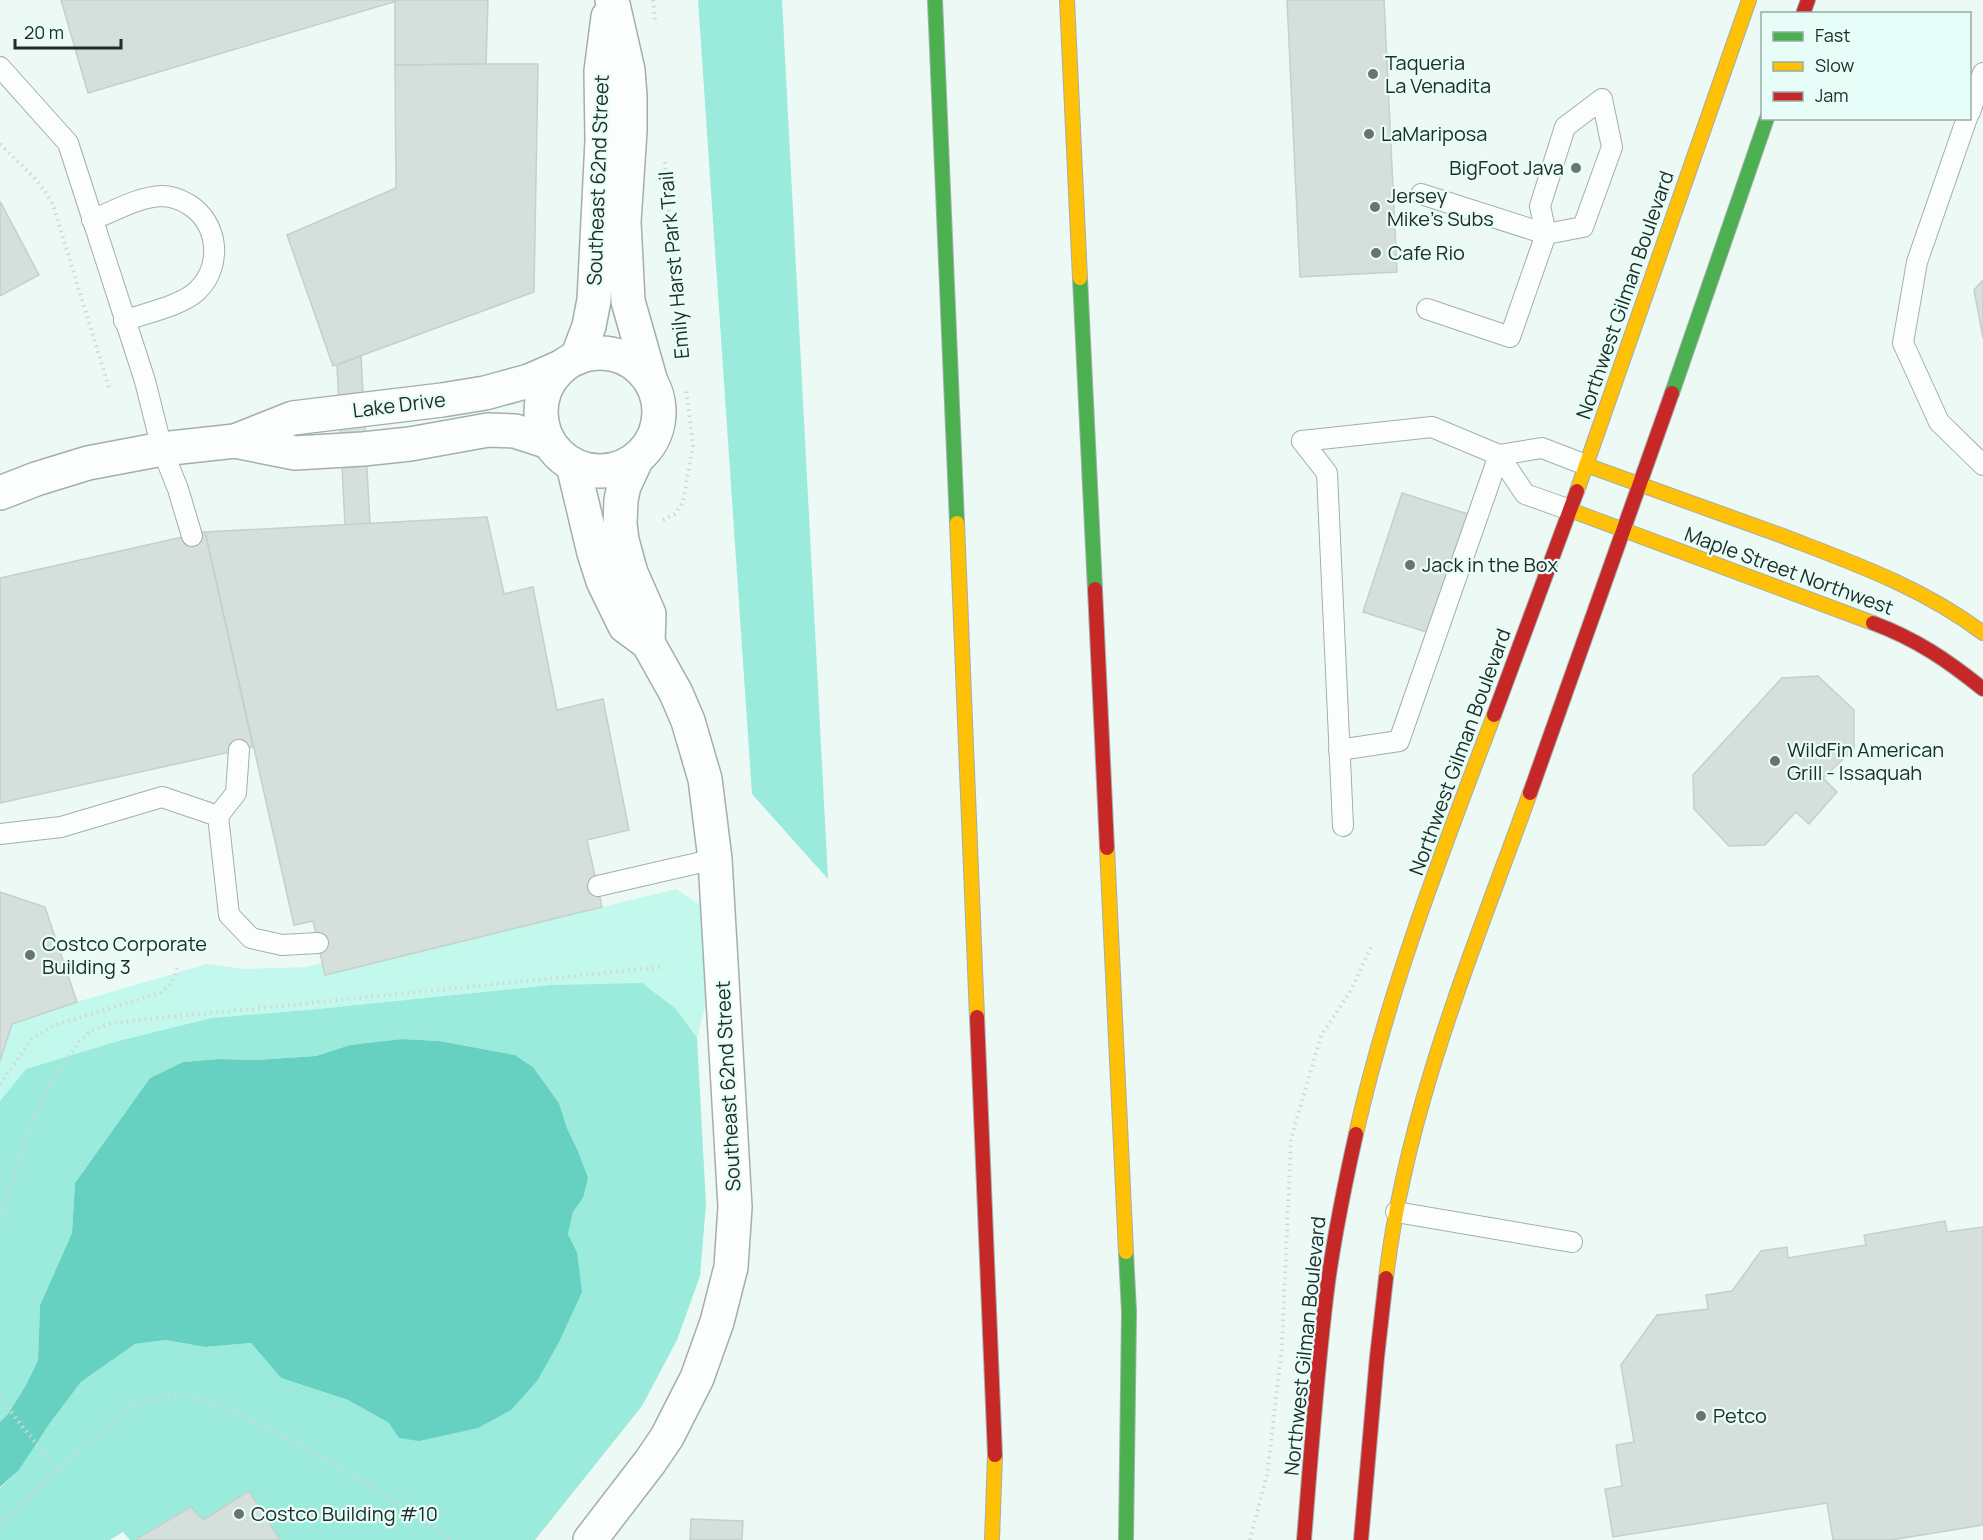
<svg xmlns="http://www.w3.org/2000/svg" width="1983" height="1540" viewBox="0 0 1983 1540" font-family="Manrope,sans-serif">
	<rect width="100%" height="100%" fill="#ecf9f5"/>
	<!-- green -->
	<polygon fill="#c3f8ec" points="676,889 700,905 707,999 697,1038 676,1009 642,984 551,985 318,1009 211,1018 118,1041 26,1069 0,1101 0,1061 12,1024 77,1002 207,964 245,969 306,967 323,963 326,975"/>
	<!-- forest -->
	<g fill="#9aebdc">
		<polygon points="698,0 782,0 828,879 752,794"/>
		<polygon points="642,983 676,1009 697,1038 706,1204 700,1276 677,1340 642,1406 535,1540 280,1540 249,1491 203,1520 190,1507 135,1540 130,1540 123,1532 110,1540 0,1540 0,1488 19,1470 50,1423 81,1382 135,1344 166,1340 205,1347 251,1343 281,1378 348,1400 389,1423 577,1252 568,1234 573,1212 583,1198 577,1149 567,1128 559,1103 533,1067 515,1055 439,1041 402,1039 350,1045 316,1056 255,1060 219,1059 183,1062 150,1078 75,1183 72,1233 40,1305 38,1360 26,1385 8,1414 0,1422 0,1101 26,1069 118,1041 211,1018 318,1009 551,985"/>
	</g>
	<!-- water -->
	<polygon fill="#66d1c0" points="402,1039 439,1041 515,1055 533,1067 559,1103 567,1128 577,1149 588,1178 583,1198 573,1212 568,1234 577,1252 582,1292 559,1342 537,1381 511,1410 478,1428 419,1441 399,1438 389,1423 348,1400 281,1378 251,1343 205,1347 166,1340 135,1344 81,1382 50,1423 19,1470 0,1487 0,1422 8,1414 26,1385 38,1360 40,1305 72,1233 75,1183 150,1078 183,1062 219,1059 255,1060 316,1056 350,1045"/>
	<!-- building -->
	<g fill="#d5e0dd" stroke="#c5d0cd" stroke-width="1.5">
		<polygon points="61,0 400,0 88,93"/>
		<polygon points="400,0 488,0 486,64 395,65 395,1"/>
		<polygon points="1287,0 1384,0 1397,272 1300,277"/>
		<polygon points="486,64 538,64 534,292 333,366 287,235 396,188 395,65"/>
		<polygon points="0,201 39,275 0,296"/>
		<polygon points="1983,280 1983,338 1974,290"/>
		<polygon points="361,356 370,525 345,526 337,365"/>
		<polygon points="1402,493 1471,515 1433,634 1363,612"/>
		<polygon points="487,517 504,594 533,587 557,710 603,699 629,830 587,840 602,907 325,975 313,921 294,925 205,532"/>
		<polygon points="205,532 253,747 0,803 0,578"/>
		<polygon points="1818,676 1854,710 1854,749 1823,778 1837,792 1809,824 1796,812 1765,845 1729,846 1694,809 1693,775 1782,678"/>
		<polygon points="0,892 45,907 77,1002 12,1024 0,1061"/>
		<polygon points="1945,1221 1947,1232 1983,1227 1983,1525 1891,1540 1833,1540 1827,1503 1613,1537 1605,1489 1622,1486 1616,1445 1634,1442 1621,1365 1657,1315 1708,1309 1706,1295 1732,1291 1761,1251 1787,1247 1788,1258 1866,1245 1864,1235"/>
		<polygon points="249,1491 280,1540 135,1540 191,1507 203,1520"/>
		<polygon points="691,1519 743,1521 742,1540 690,1540"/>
	</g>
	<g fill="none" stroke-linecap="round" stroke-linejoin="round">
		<defs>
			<g id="lane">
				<polyline points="0,67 68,143 145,381 162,449 178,489 192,536"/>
				<polygon points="1602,99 1612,147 1583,227 1546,234 1540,206 1565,127"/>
				<polyline points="1970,112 1983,73"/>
				<polyline points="1967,118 1917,262 1903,343 1939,422 1983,465"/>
				<polyline points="1421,194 1546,234 1510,337 1427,309"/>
				<path d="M92,220C114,211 138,197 162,196C171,196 181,200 188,204C219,223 223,266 197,291C181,306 145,313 124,321"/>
				<polyline points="1302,441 1327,473 1343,826"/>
				<polyline points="1302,441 1432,427 1499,455 1542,448 1586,465"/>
				<polyline points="1499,455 1525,494 1570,510"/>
				<polyline points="1339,750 1399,741 1499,455"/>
				<polyline points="218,816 236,793 239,750"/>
				<polyline points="0,834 61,827 162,797 218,816 229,915 251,938 282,945 318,943"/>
				<polyline points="598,886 715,859"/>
				<polyline points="1396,1212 1572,1242"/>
			</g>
			<g id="street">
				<polyline points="612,0 628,70 630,96 630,131 624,222 628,301 651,382"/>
				<circle cx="600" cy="412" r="59"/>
				<polyline points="577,358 589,326 594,300 602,141 601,71 608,17"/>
				<polyline points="235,441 295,453 363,449 410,444 488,430 515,431 549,442"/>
				<polyline points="637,458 624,486 621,500 620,524 622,540 631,573 649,614 648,643"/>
				<polyline points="573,465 594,553 603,581 625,626 648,643 676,693 688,721 705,779 715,859 735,1207 731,1267 717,1322 697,1378 667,1437 650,1462 590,1540"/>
				<polyline points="0,493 36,479 88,463 162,449 235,441 293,418 442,400 485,393 529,381 563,366"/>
			</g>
			<g id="fast">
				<polyline points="935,0 957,523"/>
				<polyline points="1080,278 1095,589"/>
				<polyline points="1672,393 1767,118"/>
				<polyline points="1126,1540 1129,1312 1126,1252"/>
			</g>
			<g id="slow">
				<polyline points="1067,0 1080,278"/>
				<path d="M1586,465C1652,489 1717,512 1783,536C1853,563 1922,587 1983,633"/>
				<polyline points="1577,491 1749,0"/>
				<polyline points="1570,510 1873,623"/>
				<polyline points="957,523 977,1017"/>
				<polyline points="1107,848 1126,1252"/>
				<path d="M1356,1134C1388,991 1442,852 1494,715"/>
				<path d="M1386,1278C1406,1109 1473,951 1530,793"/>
				<polyline points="992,1540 995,1455"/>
			</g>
			<g id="jam">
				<polyline points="1803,14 1808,0"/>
				<polyline points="1095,589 1107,848"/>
				<path d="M1873,623C1916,639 1947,660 1983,689"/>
				<polyline points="1494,715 1577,491"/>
				<polyline points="1530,793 1672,393"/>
				<polyline points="977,1017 995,1455"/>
				<path d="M1304,1540C1311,1454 1317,1367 1328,1282C1335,1232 1345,1183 1356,1134"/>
				<polyline points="1361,1540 1377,1357 1386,1278"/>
			</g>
		</defs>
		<!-- lane casing -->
		<use href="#lane" stroke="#a3afab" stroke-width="22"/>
		<!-- street casing -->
		<use href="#street" stroke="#a3afab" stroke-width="36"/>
		<!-- fast casing -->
		<use href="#fast" stroke="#a3afab" stroke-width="16"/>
		<!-- slow casing -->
		<use href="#slow" stroke="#a3afab" stroke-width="16"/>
		<!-- jam casing -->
		<use href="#jam" stroke="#a3afab" stroke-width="16"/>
		<!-- path -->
		<g stroke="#d2d7d6" stroke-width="4" stroke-dasharray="1.5 4.5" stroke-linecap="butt">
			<polyline points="653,0 655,20"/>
			<path d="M0,144C20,164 40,180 53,205L110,391"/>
			<polyline points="665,162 676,300 683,358"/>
			<polyline points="663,520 675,514 683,502 693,445 686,389"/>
			<polyline points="0,1084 33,1038 55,1025 160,993 172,983 177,968"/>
			<polyline points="0,1222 19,1159 44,1093 78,1043 92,1030 112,1023 664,967"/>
			<polyline points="0,1398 57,1470"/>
			<polyline points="0,1525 43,1482 131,1406 158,1396 186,1395 232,1410 303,1446 408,1509 437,1529 449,1540"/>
			<polyline points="1250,1540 1267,1475 1282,1346 1291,1139 1321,1036 1351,990 1371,947"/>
		</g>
		<!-- lane -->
		<use href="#lane" stroke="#fcfefe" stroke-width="20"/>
		<!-- street -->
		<use href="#street" stroke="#fcfefe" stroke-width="33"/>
		<!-- fast -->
		<use href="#fast" stroke="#4caf50" stroke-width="14"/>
		<!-- slow -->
		<use href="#slow" stroke="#ffc107" stroke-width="14"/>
		<!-- jam -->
		<use href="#jam" stroke="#c62828" stroke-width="14"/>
	</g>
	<!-- markers -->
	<g fill="#687470" stroke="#e7fef8" stroke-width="2">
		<circle cx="1373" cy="74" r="6"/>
		<circle cx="1369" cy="134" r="6"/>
		<circle cx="1576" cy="168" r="6"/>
		<circle cx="1375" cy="207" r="6"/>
		<circle cx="1376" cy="253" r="6"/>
		<circle cx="1410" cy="565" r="6"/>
		<circle cx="1775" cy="761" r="6"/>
		<circle cx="30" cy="955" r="6"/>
		<circle cx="1701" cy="1416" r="6"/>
		<circle cx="239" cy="1514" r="6"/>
	</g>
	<g text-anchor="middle" stroke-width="4.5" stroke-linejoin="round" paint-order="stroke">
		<!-- poi labels -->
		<g font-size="20" fill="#212c29" stroke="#e7fef8" text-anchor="start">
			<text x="1385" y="70">Taqueria<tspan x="1385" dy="23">La Venadita</tspan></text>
			<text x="1381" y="141">LaMariposa</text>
			<text x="1564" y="175" text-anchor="end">BigFoot Java</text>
			<text x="1387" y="203">Jersey<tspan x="1387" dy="23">Mike's Subs</tspan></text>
			<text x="1388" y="260">Cafe Rio</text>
			<text x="1422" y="572">Jack in the Box</text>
			<text x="1787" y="757">WildFin American<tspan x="1787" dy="23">Grill - Issaquah</tspan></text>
			<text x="42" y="951">Costco Corporate<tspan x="42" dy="23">Building 3</tspan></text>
			<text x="1713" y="1423">Petco</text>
			<text x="251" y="1521">Costco Building #10</text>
		</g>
		<!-- street labels -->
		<g font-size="20" fill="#212c29" stroke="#e7fef8">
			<text transform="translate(598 180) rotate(-88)" y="7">Southeast 62nd Street</text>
			<text transform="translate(674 265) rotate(-95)" y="7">Emily Harst Park Trail</text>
			<text transform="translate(1625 295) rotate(-71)" y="7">Northwest Gilman Boulevard</text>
			<text transform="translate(399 405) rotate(-7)" y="7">Lake Drive</text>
			<text transform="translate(1789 571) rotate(20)" y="7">Maple Street Northwest</text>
			<text transform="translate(1460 752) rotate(-70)" y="7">Northwest Gilman Boulevard</text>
			<text transform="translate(728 1086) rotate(-93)" y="7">Southeast 62nd Street</text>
			<text transform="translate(1305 1346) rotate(-84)" y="7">Northwest Gilman Boulevard</text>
		</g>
	</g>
	<!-- legend -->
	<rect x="1761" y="12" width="210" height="108" fill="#e7fef8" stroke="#98aaa5" stroke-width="1.5"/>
	<rect x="1773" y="32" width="30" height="9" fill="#4caf50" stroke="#98aaa5" stroke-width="1.5"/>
	<text x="1815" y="42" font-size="18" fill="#212c29">Fast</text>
	<rect x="1773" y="62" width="30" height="9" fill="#ffc107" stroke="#98aaa5" stroke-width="1.5"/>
	<text x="1815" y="72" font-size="18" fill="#212c29">Slow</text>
	<rect x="1773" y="92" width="30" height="9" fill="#c62828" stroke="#98aaa5" stroke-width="1.5"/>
	<text x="1815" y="102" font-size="18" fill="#212c29">Jam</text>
	<!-- scale -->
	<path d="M15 39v9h106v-9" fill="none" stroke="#212c29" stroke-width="3"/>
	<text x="24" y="39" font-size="18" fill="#212c29" stroke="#e7fef8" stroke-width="4.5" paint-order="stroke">20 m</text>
</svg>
